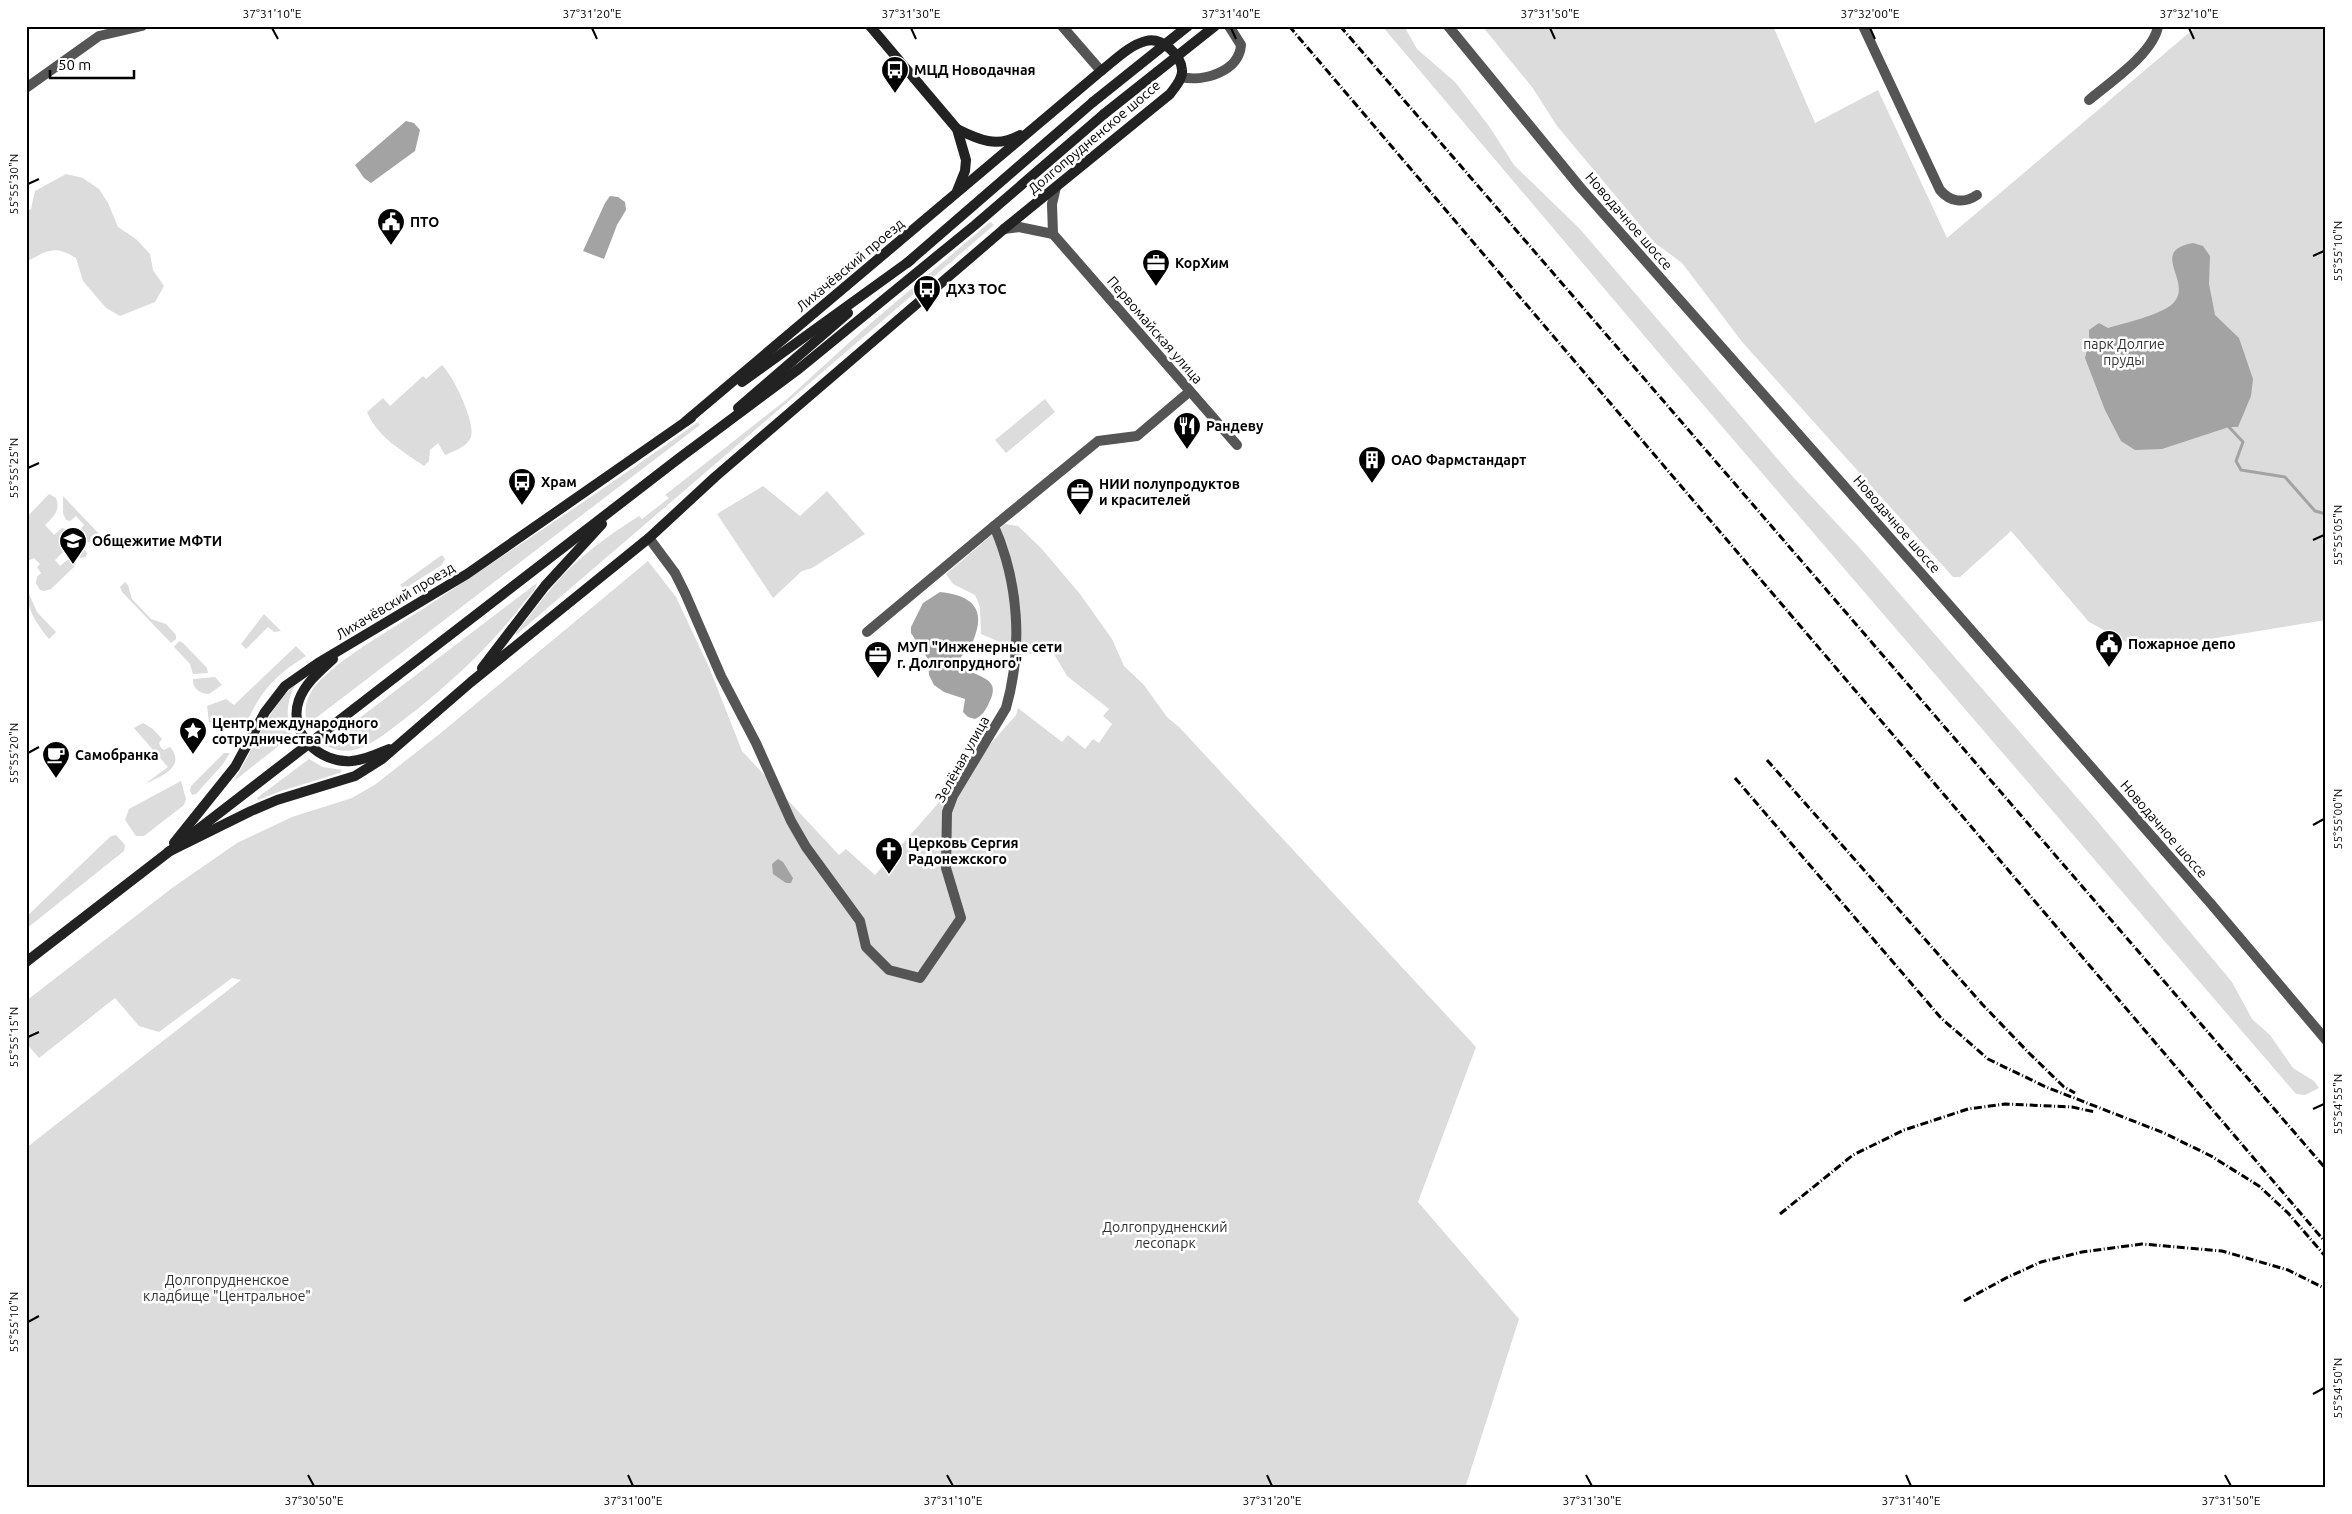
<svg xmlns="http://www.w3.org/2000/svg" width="2352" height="1514" viewBox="0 0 2352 1514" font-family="Ubuntu,sans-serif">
	<rect width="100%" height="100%" fill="#fff"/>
	<!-- green -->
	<g fill="#dcdcdc">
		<polygon points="1382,26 1404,26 1417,49 1455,82 1489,126 1514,165 1579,228 1794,478 1859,547 2093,816 2232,982 2252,1019 2270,1035 2293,1068 2314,1081 2319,1088 2305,1095 2296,1094 1663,358"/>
		<polygon points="1482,26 1773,26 1815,123 1878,90 1947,238 2197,26 2326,26 2326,620 2185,643 2134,646 2089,622 2011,531 1960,577 1953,577 1743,343 1682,263 1655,243 1557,126 1532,87"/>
		<path d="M66,174L83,178L99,189L108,203L118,227L136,239L150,254L153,270L164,286L155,302L120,316L106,308L83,281L76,258C54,245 48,250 26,262V212L31,209L35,191Z"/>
		<path d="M990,222L994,225L516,635V633C529,617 541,600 555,584C578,557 609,535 639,516L642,519L669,498L665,495L786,400L864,329Z"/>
		<path d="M442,365C453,375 476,423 471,437C467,447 454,451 445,455L438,443L430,450L429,461L424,466C404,452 377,437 367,412L383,398L390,406L423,376L426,379Z"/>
		<polygon points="1045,399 1055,412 1006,453 995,440"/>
		<path d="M698,422L700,425L308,724C303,712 306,699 313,689C332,662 397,626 426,607C518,546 609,486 698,422Z"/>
		<polygon points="763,486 800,516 827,491 865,534 812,568 802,571 773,598 717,514"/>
		<path d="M49,494L56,498C61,511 53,517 45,525L54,535L62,528L66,529L87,553L86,557L80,558L69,546L55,560L60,566L70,558L74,562V567L51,589L45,591L40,590L36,583L37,577L41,573L37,567L40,564L34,558L28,561L26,555V518Z"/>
		<polygon points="63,496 100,535 92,542 87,542 79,531 84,525 76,516 70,521 66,520 63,513"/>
		<polygon points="1005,524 1018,526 1041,548 1080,594 1112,639 1124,666 1144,685 1167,717 1180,728 1476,1047 1418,1202 1519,1319 1465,1488 26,1488 26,1148 241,980 232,978 159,1032 139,1026 115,998 39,1058 26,1043 26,1001 172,888 237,843 292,817 352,798 376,784 442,732 648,561 676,597 709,667 742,751 839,855 846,849 875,875 1016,715 1018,708 1062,742 1068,735 1085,749 1093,739 1099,743 1112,724 1103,716 1109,709 1067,676 1054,654 1036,653 1011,656 1002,643 981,634 980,607 975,595 953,584 946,574"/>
		<polygon points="442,555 445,559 442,565 404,589 400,585"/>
		<polygon points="125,582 128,585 132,599 151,619 166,624 176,635 176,639 171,643 122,592 120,587"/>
		<path d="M537,583C536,591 527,598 522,605C488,649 446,687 402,721C388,731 374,744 357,749C345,753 335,750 324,745Z"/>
		<path d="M26,587L37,612L56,632L49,639C36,624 26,607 26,587Z"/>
		<polygon points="264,614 281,631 274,632 268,627 246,649 241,644"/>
		<polygon points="179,641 183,643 207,668 208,673 193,674 190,664 174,647"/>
		<path d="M296,646L306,656C276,675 262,689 247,722L212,724L209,722L207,706L226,699L234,705Z"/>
		<path d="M215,677L222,685L209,694C200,694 192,688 193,679Z"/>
		<path d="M297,682C286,699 286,717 291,736L233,782C255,748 267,709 297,682Z"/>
		<path d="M143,723L153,729L162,739L159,743L161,748L164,750L170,747C187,767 160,777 145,784L168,767L134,728Z"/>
		<polygon points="224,753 230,753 223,764 196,794 192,795 190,791 191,786"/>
		<polygon points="309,759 323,767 342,770 340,773 281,791 258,800 257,798"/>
		<polygon points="181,781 186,799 184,805 144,836 136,836 125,820 129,809"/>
		<polygon points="116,835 125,845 124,851 26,929 26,917 111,836"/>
	</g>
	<!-- water -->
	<g fill="#a3a3a3">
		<polygon points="406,121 414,123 420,130 415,151 371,183 364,178 355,165"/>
		<polygon points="610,196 618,197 625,202 626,210 617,225 604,259 583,251 605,203"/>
		<path d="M2193,243L2203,246L2210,256L2209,284L2215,315L2239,338L2253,379L2251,396L2238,427H2229L2162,449L2135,450L2121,441L2105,410L2085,358L2089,341V330L2099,323L2108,328C2124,323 2166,314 2175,301C2191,280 2149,251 2193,243Z"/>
		<path d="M940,592C972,595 987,609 973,641C970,649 963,653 959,660C967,680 1007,672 988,705C985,711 982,716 975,719L968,717L963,712L965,699L944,692L934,685L929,675L928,659L911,633V627L923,603Z"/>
		<polygon points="778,859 783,862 793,878 791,883 786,883 773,874 772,864"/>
	</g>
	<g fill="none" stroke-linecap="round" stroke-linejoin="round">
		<!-- stream -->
		<polyline stroke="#a3a3a3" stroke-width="3" points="2229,427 2243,442 2236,461 2241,470 2285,477 2315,511 2326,514"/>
		<!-- minor -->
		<g stroke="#555" stroke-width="10">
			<polyline points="1062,26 1101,71"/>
			<path d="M1863,26L1940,190C1950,202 1964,204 1977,195"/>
			<path d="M1181,77C1203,82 1239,72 1241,45L1229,26"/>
			<polyline points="26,88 99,36 142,26"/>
			<path d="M2089,100C2109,83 2154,53 2158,26"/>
			<polyline points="1004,229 1019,227 1053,234 1237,445"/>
			<polyline points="1053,234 1052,204 1056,187"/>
			<path d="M649,538L675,573L685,593L721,676L756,743L791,821L806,847L860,921L866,947L889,970L920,978L961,918L946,868L947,812L953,796L1006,708C1023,648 1019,583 994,526L1098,441L1137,436L1189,392"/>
			<polyline points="867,632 994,526"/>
		</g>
		<!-- tertiary -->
		<polyline stroke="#555" stroke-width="10" points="1448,26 1580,187 1944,599 2212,905 2326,1040"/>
		<!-- secondary -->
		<g stroke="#222" stroke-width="10">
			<polyline points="870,26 957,129 966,160 965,171 957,191"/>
			<path d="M957,129C979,140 997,148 1020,135"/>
			<polyline points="907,263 1093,102"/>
			<polyline points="742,382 911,260"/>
			<polyline points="738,408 848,313"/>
			<path d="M333,659C321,670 305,683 299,700C287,733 320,764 352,761C365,760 377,754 389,749"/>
			<polyline points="482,668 545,586 602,524"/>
			<polyline points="174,843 235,767 265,712 285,686 318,663 467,574 691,418"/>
			<path d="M168,852L251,811L277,800L355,776L382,759L471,682L649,538L715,477L1004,229L1170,94C1175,87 1183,79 1182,70C1181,55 1162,37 1146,41C1129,45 1114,61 1101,71L686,421"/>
			<polyline points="26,962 678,459 800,368 975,225 1104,114"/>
		</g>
		<!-- rail -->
		<g stroke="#000" stroke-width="3" stroke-dasharray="8 2.5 1 2.5" stroke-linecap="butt">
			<polyline points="1289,26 2326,1243"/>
			<polyline points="1340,26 2326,1169"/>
			<polyline points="1767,760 1982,1004 2029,1053 2064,1087 2075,1093"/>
			<polyline points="1735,778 1941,1018 1988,1059 2046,1087 2164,1133 2211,1156 2259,1186 2288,1213 2326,1257"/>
			<polyline points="1780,1214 1853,1155 1904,1130 1968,1109 2005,1104 2072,1107 2095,1112"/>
			<polyline points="1964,1301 2006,1278 2041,1262 2082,1252 2142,1244 2222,1251 2288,1270 2326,1289"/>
		</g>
		<!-- secondary-bridge -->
		<g stroke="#222" stroke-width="10">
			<polyline points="1093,102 1188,26"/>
			<polyline points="1104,114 1215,26"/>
		</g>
	</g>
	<!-- ticks -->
	<path fill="none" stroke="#000" stroke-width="2" d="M272,28L278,39M592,28L597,39M911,28L916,39M1231,28L1236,39M1550,28L1555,39M1870,28L1875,39M2189,28L2194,39M28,184L39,179M2313,256L2324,251M28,468L39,463M2313,540L2324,535M28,753L39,747M2313,825L2324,819M28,1037L39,1032M2313,1109L2324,1104M28,1322L39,1316M2313,1394L2324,1388M308,1475L314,1486M628,1475L633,1486M947,1475L953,1486M1267,1475L1272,1486M1586,1475L1592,1486M1906,1475L1911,1486M2225,1475L2231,1486"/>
	<!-- icons -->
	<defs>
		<symbol id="bus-pin" viewBox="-11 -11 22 30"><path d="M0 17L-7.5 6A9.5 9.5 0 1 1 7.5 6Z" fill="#000" stroke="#fff"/><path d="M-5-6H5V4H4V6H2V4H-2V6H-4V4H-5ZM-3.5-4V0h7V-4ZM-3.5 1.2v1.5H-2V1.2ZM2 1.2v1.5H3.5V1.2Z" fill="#fff"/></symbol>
		<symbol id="civic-pin" viewBox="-11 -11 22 30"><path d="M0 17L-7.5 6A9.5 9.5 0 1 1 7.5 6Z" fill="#000" stroke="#fff"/><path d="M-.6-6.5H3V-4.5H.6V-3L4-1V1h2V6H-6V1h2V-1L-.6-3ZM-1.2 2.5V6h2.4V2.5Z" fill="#fff"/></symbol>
		<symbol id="office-pin" viewBox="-11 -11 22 30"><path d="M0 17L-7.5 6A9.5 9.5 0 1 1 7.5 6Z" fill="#000" stroke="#fff"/><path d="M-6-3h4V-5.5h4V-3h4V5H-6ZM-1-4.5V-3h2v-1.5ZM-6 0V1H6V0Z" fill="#fff"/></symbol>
		<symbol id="restaurant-pin" viewBox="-11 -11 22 30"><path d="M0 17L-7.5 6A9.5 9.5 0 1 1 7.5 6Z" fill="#000" stroke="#fff"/><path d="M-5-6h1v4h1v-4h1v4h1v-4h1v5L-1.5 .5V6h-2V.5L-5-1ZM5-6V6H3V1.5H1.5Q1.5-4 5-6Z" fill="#fff"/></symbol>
		<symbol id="building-pin" viewBox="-11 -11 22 30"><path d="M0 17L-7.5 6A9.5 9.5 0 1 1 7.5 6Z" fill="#000" stroke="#fff"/><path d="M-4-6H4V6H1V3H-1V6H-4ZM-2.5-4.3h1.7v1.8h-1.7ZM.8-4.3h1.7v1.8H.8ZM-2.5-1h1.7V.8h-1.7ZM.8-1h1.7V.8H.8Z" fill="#fff"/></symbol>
		<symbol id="university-pin" viewBox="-11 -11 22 30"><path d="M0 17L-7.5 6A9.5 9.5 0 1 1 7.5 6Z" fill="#000" stroke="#fff"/><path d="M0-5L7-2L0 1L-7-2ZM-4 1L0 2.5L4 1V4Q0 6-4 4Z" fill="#fff"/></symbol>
		<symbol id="sight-pin" viewBox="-11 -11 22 30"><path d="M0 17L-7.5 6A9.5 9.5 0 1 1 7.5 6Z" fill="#000" stroke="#fff"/><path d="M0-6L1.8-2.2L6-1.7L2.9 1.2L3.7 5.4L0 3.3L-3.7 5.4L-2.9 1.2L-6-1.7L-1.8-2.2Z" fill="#fff"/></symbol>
		<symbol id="cafe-pin" viewBox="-11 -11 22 30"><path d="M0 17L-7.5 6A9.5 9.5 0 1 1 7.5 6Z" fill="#000" stroke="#fff"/><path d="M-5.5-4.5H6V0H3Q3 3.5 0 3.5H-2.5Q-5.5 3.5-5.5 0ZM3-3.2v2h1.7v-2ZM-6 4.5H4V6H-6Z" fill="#fff"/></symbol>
		<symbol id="church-pin" viewBox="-11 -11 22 30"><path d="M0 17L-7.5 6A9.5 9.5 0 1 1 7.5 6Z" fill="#000" stroke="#fff"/><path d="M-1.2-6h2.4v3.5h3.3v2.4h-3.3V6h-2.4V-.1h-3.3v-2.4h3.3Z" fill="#fff"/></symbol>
	</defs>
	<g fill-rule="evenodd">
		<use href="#bus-pin" x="879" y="54" width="32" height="43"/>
		<use href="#civic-pin" x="375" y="206" width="32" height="43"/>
		<use href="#office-pin" x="1140" y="247" width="32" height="43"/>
		<use href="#bus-pin" x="911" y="273" width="32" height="43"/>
		<use href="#restaurant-pin" x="1171" y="410" width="32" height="43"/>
		<use href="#building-pin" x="1356" y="444" width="32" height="43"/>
		<use href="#bus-pin" x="506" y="466" width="32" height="43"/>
		<use href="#office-pin" x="1064" y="476" width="32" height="43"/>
		<use href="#university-pin" x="57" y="525" width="32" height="43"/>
		<use href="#civic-pin" x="2093" y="628" width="32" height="43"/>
		<use href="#office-pin" x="862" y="639" width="32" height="43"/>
		<use href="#sight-pin" x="177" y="715" width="32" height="43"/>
		<use href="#cafe-pin" x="40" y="739" width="32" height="43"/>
		<use href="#church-pin" x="873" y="835" width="32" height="43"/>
	</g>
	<g text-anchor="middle" stroke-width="5" stroke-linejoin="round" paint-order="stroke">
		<!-- poi labels -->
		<g font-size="14" font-weight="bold" fill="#000" stroke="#fff" text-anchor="start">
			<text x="914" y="75">МЦД Новодачная</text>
			<text x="410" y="227">ПТО</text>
			<text x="1175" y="268">КорХим</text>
			<text x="946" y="294">ДХЗ ТОС</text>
			<text x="1206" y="431">Рандеву</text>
			<text x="1391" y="465">ОАО Фармстандарт</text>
			<text x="541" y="487">Храм</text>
			<text x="1099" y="489">НИИ полупродуктов<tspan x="1099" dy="16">и красителей</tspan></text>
			<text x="92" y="546">Общежитие МФТИ</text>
			<text x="2128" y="649">Пожарное депо</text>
			<text x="897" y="652">МУП "Инженерные сети<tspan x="897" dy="16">г. Долгопрудного"</tspan></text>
			<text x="212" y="728">Центр международного<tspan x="212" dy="16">сотрудничества МФТИ</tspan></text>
			<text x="75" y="760">Самобранка</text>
			<text x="908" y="848">Церковь Сергия<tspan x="908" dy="16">Радонежского</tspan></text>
		</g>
		<!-- street labels -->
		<g font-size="14" fill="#000" stroke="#fff">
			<text transform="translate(1094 137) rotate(-40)" y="5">Долгопрудненское шоссе</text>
			<text transform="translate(1629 221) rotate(49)" y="5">Новодачное шоссе</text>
			<text transform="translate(850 265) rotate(-40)" y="5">Лихачёвский проезд</text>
			<text transform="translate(1155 330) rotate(49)" y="5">Первомайская улица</text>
			<text transform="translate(1897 524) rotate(49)" y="5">Новодачное шоссе</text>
			<text transform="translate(395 601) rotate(-31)" y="5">Лихачёвский проезд</text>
			<text transform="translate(962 759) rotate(-61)" y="5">Зелёная улица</text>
			<text transform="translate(2164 829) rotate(49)" y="5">Новодачное шоссе</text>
		</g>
		<!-- park labels -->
		<g font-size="14" fill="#333" stroke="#fff">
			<text x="2124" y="349">парк Долгие<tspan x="2124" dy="16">пруды</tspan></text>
			<text x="1165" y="1232">Долгопрудненский<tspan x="1165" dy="16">лесопарк</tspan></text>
			<text x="227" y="1285">Долгопрудненское<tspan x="227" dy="16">кладбище "Центральное"</tspan></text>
		</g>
	</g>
	<!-- border -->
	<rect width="2352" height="1514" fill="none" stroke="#ffffff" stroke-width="55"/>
	<!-- scale -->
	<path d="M50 70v8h84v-8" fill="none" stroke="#000000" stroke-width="2.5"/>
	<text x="58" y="70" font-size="15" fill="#000000" stroke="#ffffff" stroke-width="4" paint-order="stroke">50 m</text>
	<rect x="28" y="28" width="2296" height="1458" fill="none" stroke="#000" stroke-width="2"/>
	<g font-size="12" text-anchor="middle" fill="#000">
		<text x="272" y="18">37°31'10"E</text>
		<text x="592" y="18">37°31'20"E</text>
		<text x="911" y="18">37°31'30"E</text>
		<text x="1231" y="18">37°31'40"E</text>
		<text x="1550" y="18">37°31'50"E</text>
		<text x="1870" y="18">37°32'00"E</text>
		<text x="2189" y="18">37°32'10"E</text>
		<text transform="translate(14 184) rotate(-90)" y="4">55°55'30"N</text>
		<text transform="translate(2338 251) rotate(-90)" y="4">55°55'10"N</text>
		<text transform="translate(14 468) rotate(-90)" y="4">55°55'25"N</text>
		<text transform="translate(2338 535) rotate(-90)" y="4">55°55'05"N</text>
		<text transform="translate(14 753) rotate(-90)" y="4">55°55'20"N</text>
		<text transform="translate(2338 819) rotate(-90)" y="4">55°55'00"N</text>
		<text transform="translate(14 1037) rotate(-90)" y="4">55°55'15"N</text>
		<text transform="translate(2338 1104) rotate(-90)" y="4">55°54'55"N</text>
		<text transform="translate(14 1322) rotate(-90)" y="4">55°55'10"N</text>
		<text transform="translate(2338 1388) rotate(-90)" y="4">55°54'50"N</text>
		<text x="314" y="1505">37°30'50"E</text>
		<text x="633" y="1505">37°31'00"E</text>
		<text x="953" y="1505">37°31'10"E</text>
		<text x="1272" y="1505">37°31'20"E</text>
		<text x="1592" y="1505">37°31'30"E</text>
		<text x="1911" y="1505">37°31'40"E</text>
		<text x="2231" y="1505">37°31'50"E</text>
	</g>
</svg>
